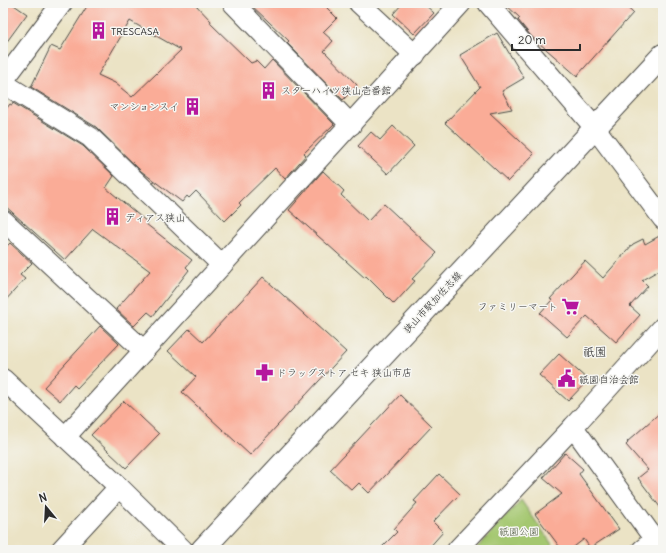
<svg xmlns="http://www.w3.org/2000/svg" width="666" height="553" viewBox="0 0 666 553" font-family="Delius,'Klee One',sans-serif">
	<rect width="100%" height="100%" fill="#f6f6f2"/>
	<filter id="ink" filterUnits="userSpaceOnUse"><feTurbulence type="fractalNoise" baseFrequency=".025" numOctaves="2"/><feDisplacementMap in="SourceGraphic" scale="8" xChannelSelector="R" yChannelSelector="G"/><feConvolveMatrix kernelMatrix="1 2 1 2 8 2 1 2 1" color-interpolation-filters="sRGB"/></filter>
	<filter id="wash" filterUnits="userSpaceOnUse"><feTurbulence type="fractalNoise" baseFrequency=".012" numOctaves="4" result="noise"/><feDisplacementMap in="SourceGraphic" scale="16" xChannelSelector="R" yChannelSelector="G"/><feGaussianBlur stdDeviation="0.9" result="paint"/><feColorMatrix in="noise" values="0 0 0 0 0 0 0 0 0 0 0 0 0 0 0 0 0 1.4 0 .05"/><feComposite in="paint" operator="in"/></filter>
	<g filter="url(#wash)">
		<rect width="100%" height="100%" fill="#ebe3c5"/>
		<!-- green -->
		<polygon fill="#a4c770" stroke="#68794e" points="521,500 556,550 475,550"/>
		<g id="blocks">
			<!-- building -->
			<g fill="#faac97" fill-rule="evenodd">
				<polygon points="3,3 11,3 27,14 3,47"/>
				<path d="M89,3H194L211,21L210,23L251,63L256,61L264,69L272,60L334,124L304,153L306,155L285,179L275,168L239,203L241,205L225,221L196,191L189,198L187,196L182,202L141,171L96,127L31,87L51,46L60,50ZM130,21L181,50L132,97L115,83L98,75Z"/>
				<polygon points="249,3 327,3 327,8 337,18 323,32 333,41 324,51 357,85 343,100 287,43 289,41"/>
				<polygon points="403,3 423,3 434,13 414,34 393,14"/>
				<polygon points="504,3 622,3 633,13 577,76 531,36 518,20 520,18"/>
				<polygon points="497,33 524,78 502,91 512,109 490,113 534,154 508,181 445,123 480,87 460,55"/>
				<polygon points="13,103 83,146 114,176 106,188 147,222 146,224 192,260 186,267 189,270 153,316 148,312 134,326 116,309 150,271 93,229 65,260 3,204 3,113 10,104 12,105"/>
				<polygon points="393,126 414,146 388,174 358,146 371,132 380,140"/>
				<polygon points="323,171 344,191 341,195 368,221 384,204 437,253 412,279 415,281 394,304 366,276 365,278 289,210"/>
				<polygon points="663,234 663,268 642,280 648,286 630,306 640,315 616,342 587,316 567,337 540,313 552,300 550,299 585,261 603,278 633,244 643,239 645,244"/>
				<polygon points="10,243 32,263 20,275 25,279 3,303 3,250"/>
				<polygon points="263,277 346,352 250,455 182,392 196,377 168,351 189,329 203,342"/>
				<polygon points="100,326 119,344 77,388 74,385 60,401 44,387"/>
				<polygon points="559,354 588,380 568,401 539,375"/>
				<polygon points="400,395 432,426 369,493 359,483 352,490 330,470"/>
				<polygon points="124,401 159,434 126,468 91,435"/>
				<polygon points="663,410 663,511 638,478 648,470 626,445 628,443 627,442"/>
				<polygon points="565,453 583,469 579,474 619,529 590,548 584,539 570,550 562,550 535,514 562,494 543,478"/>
				<polygon points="439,474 460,494 433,522 443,532 427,550 379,550 397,532 394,529 417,503 414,501"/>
			</g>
		</g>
	</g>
	<g filter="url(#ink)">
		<use href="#blocks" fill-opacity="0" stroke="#484742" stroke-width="1"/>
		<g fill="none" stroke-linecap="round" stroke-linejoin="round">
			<defs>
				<g id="street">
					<polyline points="233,3 351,125"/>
					<polyline points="359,3 415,55"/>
					<polyline points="488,3 595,128 663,219"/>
					<polyline points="3,81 62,3"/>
					<polyline points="3,83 90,137 222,265"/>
					<polyline points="3,220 144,351"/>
					<polyline points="3,379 119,487 183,550"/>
					<polyline points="573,427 655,540 642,550"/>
					<polyline points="65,437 461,3"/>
					<polyline points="61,550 119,487"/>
					<polyline points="457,550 573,427 663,327"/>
				</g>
				<polyline id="secondary" points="202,550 663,55"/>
			</defs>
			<!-- street casing -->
			<use href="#street" stroke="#484742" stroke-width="22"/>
			<!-- secondary casing -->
			<use href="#secondary" stroke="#484742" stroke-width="24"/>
			<!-- street -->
			<use href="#street" stroke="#fff" stroke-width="20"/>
			<!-- secondary -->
			<use href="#secondary" stroke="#fff" stroke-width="22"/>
		</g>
	</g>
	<!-- icons -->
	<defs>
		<symbol id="building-bare" viewBox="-9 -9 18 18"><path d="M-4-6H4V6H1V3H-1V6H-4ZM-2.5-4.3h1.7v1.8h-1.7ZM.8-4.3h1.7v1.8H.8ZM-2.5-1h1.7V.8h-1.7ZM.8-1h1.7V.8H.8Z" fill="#b5179e" stroke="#f6f6f2" stroke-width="2.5" paint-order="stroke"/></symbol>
		<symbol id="supermarket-bare" viewBox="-9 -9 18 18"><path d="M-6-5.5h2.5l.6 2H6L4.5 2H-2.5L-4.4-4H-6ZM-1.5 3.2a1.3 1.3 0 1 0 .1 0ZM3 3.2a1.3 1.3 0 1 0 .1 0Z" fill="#b5179e" stroke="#f6f6f2" stroke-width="2.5" paint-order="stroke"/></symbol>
		<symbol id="pharmacy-bare" viewBox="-9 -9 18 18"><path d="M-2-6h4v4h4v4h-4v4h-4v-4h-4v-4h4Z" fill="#b5179e" stroke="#f6f6f2" stroke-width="2.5" paint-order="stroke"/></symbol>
		<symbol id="civic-bare" viewBox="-9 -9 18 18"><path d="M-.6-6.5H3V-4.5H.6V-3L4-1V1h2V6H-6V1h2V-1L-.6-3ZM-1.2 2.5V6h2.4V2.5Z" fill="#b5179e" stroke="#f6f6f2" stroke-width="2.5" paint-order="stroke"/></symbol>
	</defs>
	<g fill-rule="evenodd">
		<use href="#building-bare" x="86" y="18" width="25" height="25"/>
		<use href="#building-bare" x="256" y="78" width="25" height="25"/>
		<use href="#building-bare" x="180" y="94" width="25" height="25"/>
		<use href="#building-bare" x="100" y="204" width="25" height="25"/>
		<use href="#supermarket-bare" x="558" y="294" width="25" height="25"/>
		<use href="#pharmacy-bare" x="252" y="360" width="25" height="25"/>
		<use href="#civic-bare" x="554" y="366" width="25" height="25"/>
	</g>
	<g text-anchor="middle" stroke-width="3" stroke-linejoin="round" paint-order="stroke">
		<!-- poi labels -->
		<g font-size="10" fill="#2b2b2b" stroke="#f6f6f2" text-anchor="start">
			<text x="111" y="35">TRESCASA</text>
			<text x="281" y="94">スターハイツ狭山壱番館</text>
			<text x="179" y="110" text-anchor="end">マンションスイ</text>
			<text x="125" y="221">ディアス狭山</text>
			<text x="558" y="310" text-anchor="end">ファミリーマート</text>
			<text x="277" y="376">ドラッグストア セキ 狭山市店</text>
			<text x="579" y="383">祇園自治会館</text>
		</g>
		<!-- street labels -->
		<g font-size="10" fill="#2b2b2b" stroke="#f6f6f2">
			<text transform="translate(432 302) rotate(-47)" y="4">狭山市駅加佐志線</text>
		</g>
		<!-- park labels -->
		<g font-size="10" fill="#4f5a40" stroke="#f6f6f2">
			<text x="519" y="535">祇園公園</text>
		</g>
		<!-- quarter labels -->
		<g font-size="12" fill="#2b2b2b" stroke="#f6f6f2">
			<text x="595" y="356">祇園</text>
		</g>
	</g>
	<!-- margin -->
	<rect width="666" height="553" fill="none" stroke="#f6f6f2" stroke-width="16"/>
	<!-- north arrow -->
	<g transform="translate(46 507) rotate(342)" stroke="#f6f6f2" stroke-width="3" paint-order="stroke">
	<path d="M0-3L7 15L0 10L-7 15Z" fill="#2b2b2b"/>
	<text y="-6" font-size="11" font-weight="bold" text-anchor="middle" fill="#2b2b2b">N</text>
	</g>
	<!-- scale -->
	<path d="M512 44v6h68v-6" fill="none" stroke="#2b2b2b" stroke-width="2"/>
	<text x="518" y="44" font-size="12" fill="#2b2b2b" stroke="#f6f6f2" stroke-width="3" paint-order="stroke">20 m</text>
</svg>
